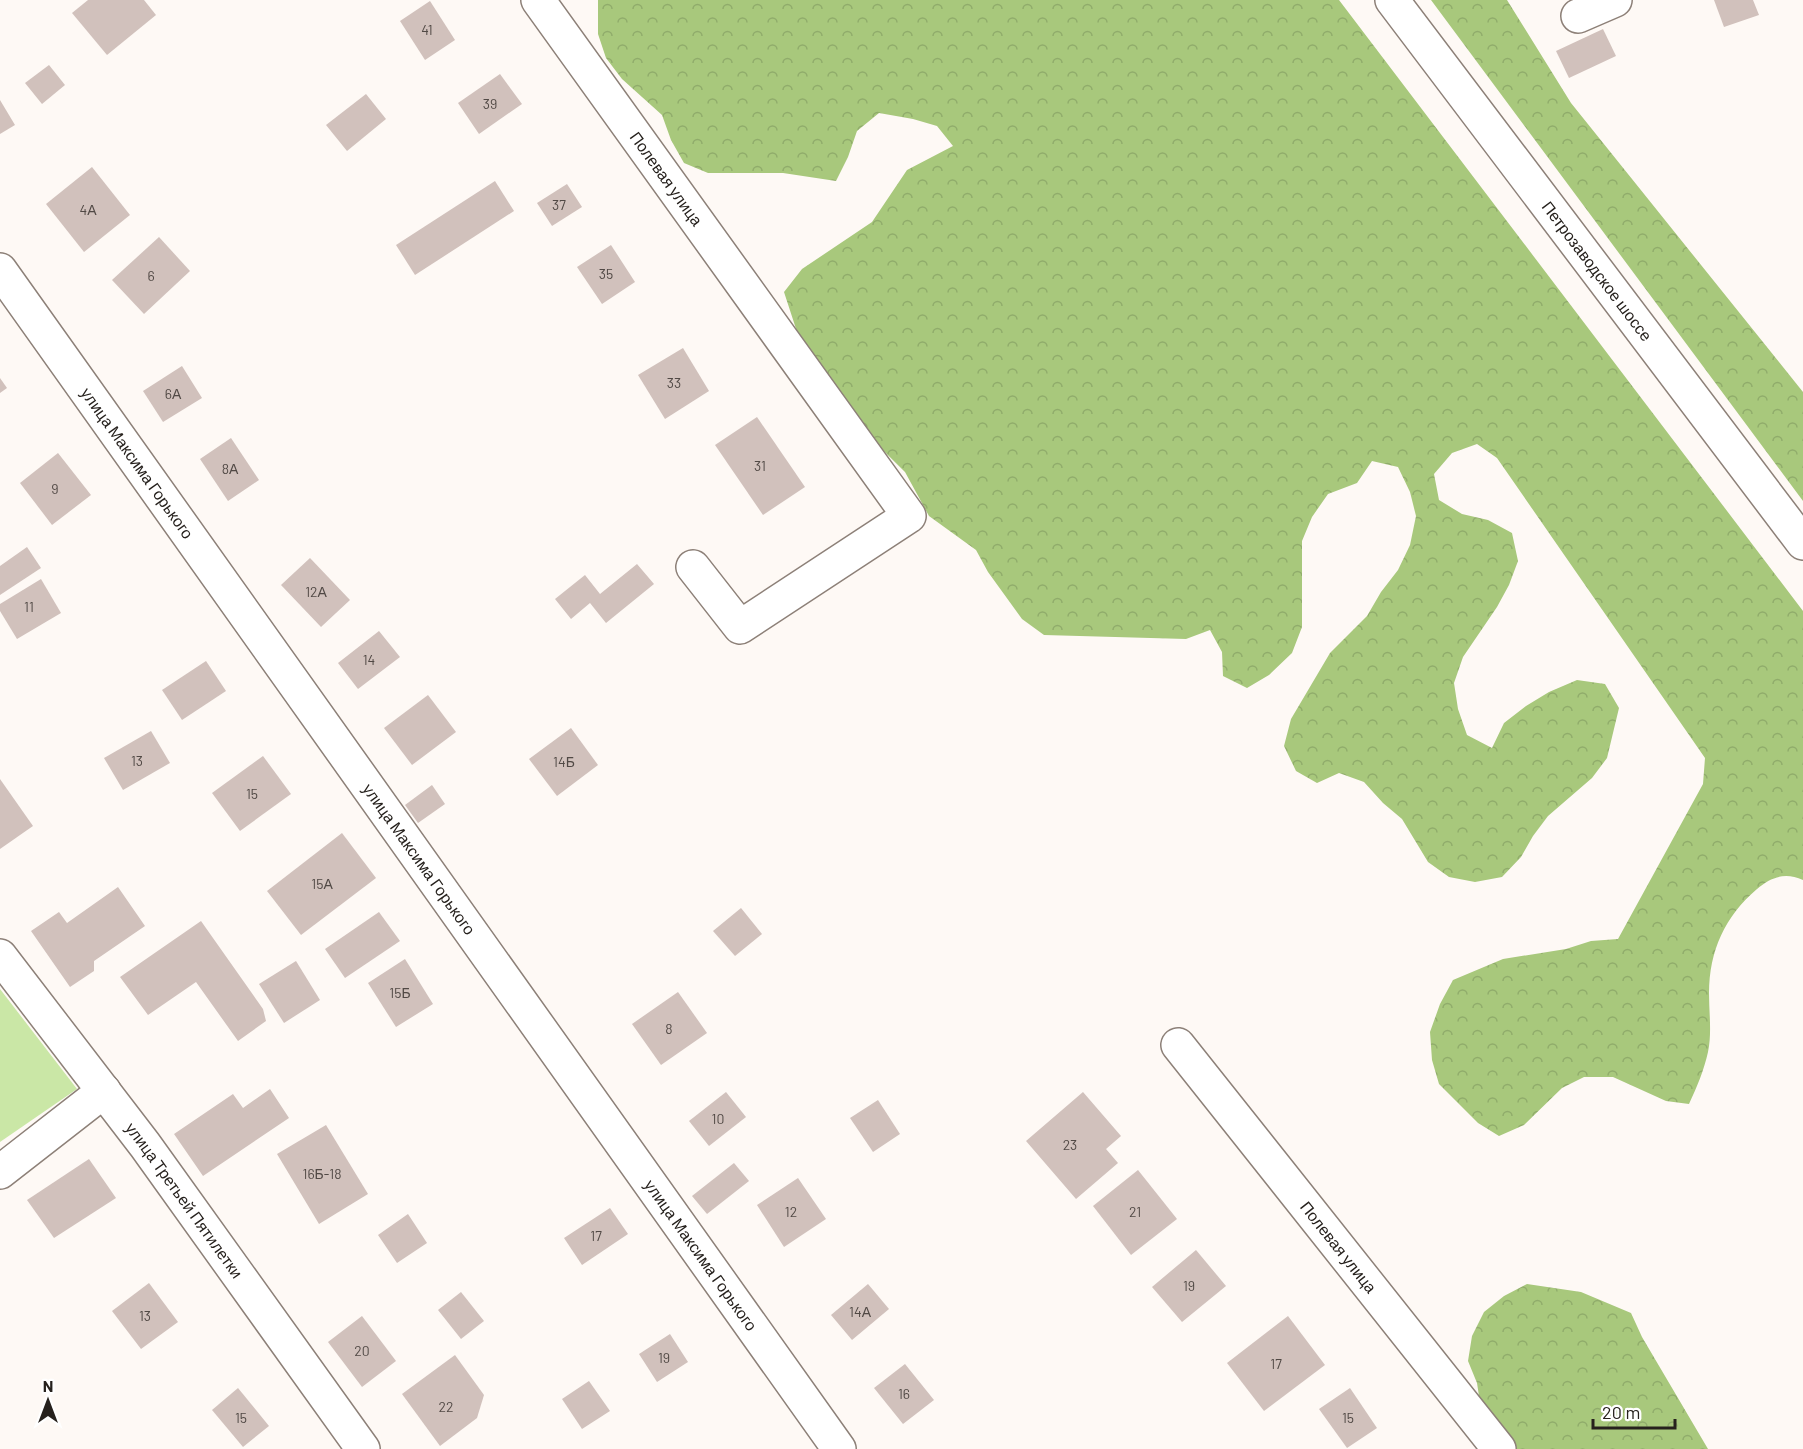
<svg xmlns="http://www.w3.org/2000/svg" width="1803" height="1449" viewBox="0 0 1803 1449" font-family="Barlow,sans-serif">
	<defs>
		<pattern id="forest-crowns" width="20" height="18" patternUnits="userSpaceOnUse" patternTransform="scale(1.5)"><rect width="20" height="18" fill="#a8c87c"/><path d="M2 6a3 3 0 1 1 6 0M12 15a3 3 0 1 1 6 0" fill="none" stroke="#90ac6b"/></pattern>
	</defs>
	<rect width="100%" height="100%" fill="#fef9f5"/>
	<!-- forest -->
	<g fill="url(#forest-crowns)">
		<path d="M598,0H1339L1803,611V880C1785,872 1771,877 1757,889C1725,916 1709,951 1709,993C1709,1013 1712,1033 1708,1052C1704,1070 1697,1087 1689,1104L1666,1101L1613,1077H1584L1562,1088L1524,1125L1499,1136L1478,1123L1439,1084L1432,1060L1430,1032L1440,1004L1453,980L1503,959L1566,949L1591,941L1618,939L1703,784L1705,758L1497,458L1477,444L1452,453L1434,474L1439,500L1462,514L1488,520L1512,533L1518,561L1509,585L1497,607L1463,657L1454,683L1458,709L1467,735L1492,748L1504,723L1526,706L1549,692L1577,680L1605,684L1619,708L1607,758L1592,778L1548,816L1533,836L1521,857L1502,877L1475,882L1449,877L1428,862L1402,819L1383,803L1364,782L1339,773L1317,783L1296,771L1284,746L1291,719L1330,653L1367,616L1381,592L1398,570L1410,545L1416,516L1410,492L1398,467L1372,461L1357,483L1328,494L1312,517L1302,541V627L1292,653L1269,675L1247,688L1223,676L1222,652L1210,630L1186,639L1044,635L1022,619L988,572L976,550L929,516L905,472L813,381L784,292L802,269L872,222L907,170L953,146L937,126L913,119L879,113L857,131L848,157L836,181L783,173H708L684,163L671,140L662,115L622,79L606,58L598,34Z"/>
		<polygon points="1431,0 1507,0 1571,103 1803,392 1803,501"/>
		<polygon points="1527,1284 1581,1292 1631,1313 1642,1337 1708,1449 1509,1449 1482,1416 1477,1383 1468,1361 1472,1336 1484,1312 1504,1296"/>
	</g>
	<!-- park -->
	<polygon fill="#cae7a6" points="0,989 77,1089 0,1142"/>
	<!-- building -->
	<g fill="#d1c1bc">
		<polygon points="88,0 144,0 156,15 107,55 72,13"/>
		<polygon points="1714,0 1753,0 1759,15 1724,27"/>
		<polygon points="430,1 455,40 425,60 400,21"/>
		<polygon points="1603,29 1616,56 1569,78 1556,51"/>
		<polygon points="49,65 65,85 42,104 25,83"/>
		<polygon points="500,74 522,104 479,134 458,103"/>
		<polygon points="366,94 386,119 347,151 326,125"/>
		<polygon points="0,100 15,125 0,134"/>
		<polygon points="92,167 130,215 84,252 46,204"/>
		<polygon points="495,181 514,211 415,275 396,245"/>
		<polygon points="567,184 582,207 552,226 537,203"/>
		<polygon points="159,237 190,271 144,314 112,280"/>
		<polygon points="611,245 635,282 602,304 577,267"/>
		<polygon points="683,348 709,391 665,419 638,375"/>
		<polygon points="182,366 202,398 163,422 143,391"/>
		<polygon points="0,378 7,388 0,393"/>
		<polygon points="757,417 805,487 763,515 715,445"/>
		<polygon points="231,438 259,480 228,501 200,459"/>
		<polygon points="58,453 91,495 52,525 20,483"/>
		<polygon points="27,547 41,568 0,595 0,566"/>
		<polygon points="310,558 350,600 321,627 281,585"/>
		<polygon points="637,564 654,584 606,623 590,603 571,619 555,599 585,575 600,594"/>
		<polygon points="41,579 61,613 17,639 0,611 0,604"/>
		<polygon points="379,631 400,657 358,689 338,663"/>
		<polygon points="206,661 226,691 182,720 162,690"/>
		<polygon points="428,695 456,732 412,765 384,728"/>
		<polygon points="571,728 598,765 557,796 529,759"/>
		<polygon points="151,731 170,763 123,790 104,758"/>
		<polygon points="263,756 291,794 240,831 212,793"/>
		<polygon points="0,779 33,826 0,849"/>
		<polygon points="432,785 445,804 418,823 405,805"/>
		<polygon points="342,833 376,878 301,935 267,891"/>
		<polygon points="118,887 145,926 94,961 94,971 70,987 31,931 59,912 67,923"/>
		<polygon points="741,908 762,934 735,956 713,931"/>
		<polygon points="379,912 400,941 345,978 325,949"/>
		<polygon points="201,921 263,1009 266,1021 238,1041 196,982 148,1015 120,977"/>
		<polygon points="405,959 433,1004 396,1027 368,983"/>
		<polygon points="296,961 320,1000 284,1023 259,984"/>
		<polygon points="678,992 707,1033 661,1065 632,1024"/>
		<polygon points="270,1089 289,1118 203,1176 174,1134 233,1094 243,1108"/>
		<polygon points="726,1092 746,1117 709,1146 689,1121"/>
		<polygon points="1083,1092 1121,1136 1106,1149 1118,1163 1076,1199 1026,1141"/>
		<polygon points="878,1100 900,1134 873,1152 850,1118"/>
		<polygon points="326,1125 368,1194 319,1224 277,1154"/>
		<polygon points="89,1159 116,1198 54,1238 27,1200"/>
		<polygon points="734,1163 749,1181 707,1214 692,1196"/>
		<polygon points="1138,1170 1177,1219 1131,1255 1093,1206"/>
		<polygon points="798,1178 826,1219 784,1247 757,1205"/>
		<polygon points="610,1208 628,1234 582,1265 564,1238"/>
		<polygon points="408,1214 427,1243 397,1263 378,1235"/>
		<polygon points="1196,1250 1226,1286 1182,1322 1152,1287"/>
		<polygon points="149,1283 178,1322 141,1349 112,1311"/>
		<polygon points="868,1284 889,1309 852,1340 831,1315"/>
		<polygon points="461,1292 484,1321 461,1339 438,1310"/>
		<polygon points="362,1316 396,1361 362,1387 328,1342"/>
		<polygon points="1288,1316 1325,1365 1264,1411 1227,1363"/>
		<polygon points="670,1334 688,1362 657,1382 639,1354"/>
		<polygon points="455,1355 484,1395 477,1418 440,1446 402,1394"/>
		<polygon points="905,1364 934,1400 903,1424 874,1388"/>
		<polygon points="589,1381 610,1411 582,1429 562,1399"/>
		<polygon points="238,1388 269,1426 243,1447 212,1410"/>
		<polygon points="1350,1388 1377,1428 1347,1448 1319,1409"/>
	</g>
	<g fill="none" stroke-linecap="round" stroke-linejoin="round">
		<defs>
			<g id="minor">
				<path id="s1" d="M538,0L909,516L740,627L693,567"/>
				<polyline points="1578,16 1615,0"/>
				<path id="s2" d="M0,270L839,1449"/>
				<path id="s3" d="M0,956L145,1145L363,1449"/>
				<path id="s4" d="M1178,1045L1499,1449"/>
				<polyline points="0,1172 104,1091"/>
			</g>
			<g id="major">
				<path id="s5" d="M1392,0L1803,543"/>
			</g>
		</defs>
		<!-- minor casing -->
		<use href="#minor" stroke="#8d8078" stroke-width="36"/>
		<!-- major casing -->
		<use href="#major" stroke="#8d8078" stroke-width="36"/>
		<!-- minor -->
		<use href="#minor" stroke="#fff" stroke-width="33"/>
		<!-- major -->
		<use href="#major" stroke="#fff" stroke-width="33"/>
	</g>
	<g text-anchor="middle" stroke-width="4.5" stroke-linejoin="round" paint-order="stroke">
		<!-- number labels -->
		<g font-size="14" fill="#514945">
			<text x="427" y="35">41</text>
			<text x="490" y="109">39</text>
			<text x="559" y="210">37</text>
			<text x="88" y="215">4А</text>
			<text x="606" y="279">35</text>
			<text x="151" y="281">6</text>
			<text x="674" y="388">33</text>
			<text x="173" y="399">6А</text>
			<text x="760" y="471">31</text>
			<text x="230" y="474">8А</text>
			<text x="55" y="494">9</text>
			<text x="316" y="597">12А</text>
			<text x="29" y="612">11</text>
			<text x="369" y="665">14</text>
			<text x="137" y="766">13</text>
			<text x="564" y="767">14Б</text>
			<text x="252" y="799">15</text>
			<text x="322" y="889">15А</text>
			<text x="400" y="998">15Б</text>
			<text x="669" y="1034">8</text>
			<text x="718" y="1124">10</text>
			<text x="1070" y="1150">23</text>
			<text x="322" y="1179">16Б-18</text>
			<text x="791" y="1217">12</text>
			<text x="1135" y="1217">21</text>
			<text x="596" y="1241">17</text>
			<text x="1189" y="1291">19</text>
			<text x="860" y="1317">14А</text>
			<text x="145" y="1321">13</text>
			<text x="362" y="1356">20</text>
			<text x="664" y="1363">19</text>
			<text x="1276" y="1369">17</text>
			<text x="904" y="1399">16</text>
			<text x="446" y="1412">22</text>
			<text x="241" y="1423">15</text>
			<text x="1348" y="1423">15</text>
		</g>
		<!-- street labels -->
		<g font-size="16" fill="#26211d" stroke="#fff">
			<text dy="6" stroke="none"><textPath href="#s1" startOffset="220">Полевая улица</textPath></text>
			<text dy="6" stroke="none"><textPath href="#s5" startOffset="340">Петрозаводское шоссе</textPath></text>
			<text dy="6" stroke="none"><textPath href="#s2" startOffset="237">улица Максима Горького</textPath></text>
			<text dy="6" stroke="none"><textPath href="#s2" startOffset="723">улица Максима Горького</textPath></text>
			<text dy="6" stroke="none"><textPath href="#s3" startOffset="306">улица Третьей Пятилетки</textPath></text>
			<text dy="6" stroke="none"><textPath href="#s4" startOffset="258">Полевая улица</textPath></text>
			<text dy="6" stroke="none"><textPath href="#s2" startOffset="1209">улица Максима Горького</textPath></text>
		</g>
	</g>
	<!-- north arrow -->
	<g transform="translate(48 1401)" stroke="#ffffff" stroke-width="4.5" paint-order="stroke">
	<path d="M0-4.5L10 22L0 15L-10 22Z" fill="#26211d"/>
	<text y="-9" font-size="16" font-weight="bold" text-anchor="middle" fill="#26211d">N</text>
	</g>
	<!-- scale -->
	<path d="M1593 1419v9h82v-9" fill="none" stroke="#26211d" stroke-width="3"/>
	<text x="1602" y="1419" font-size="18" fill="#26211d" stroke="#ffffff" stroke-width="4.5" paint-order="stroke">20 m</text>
</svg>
